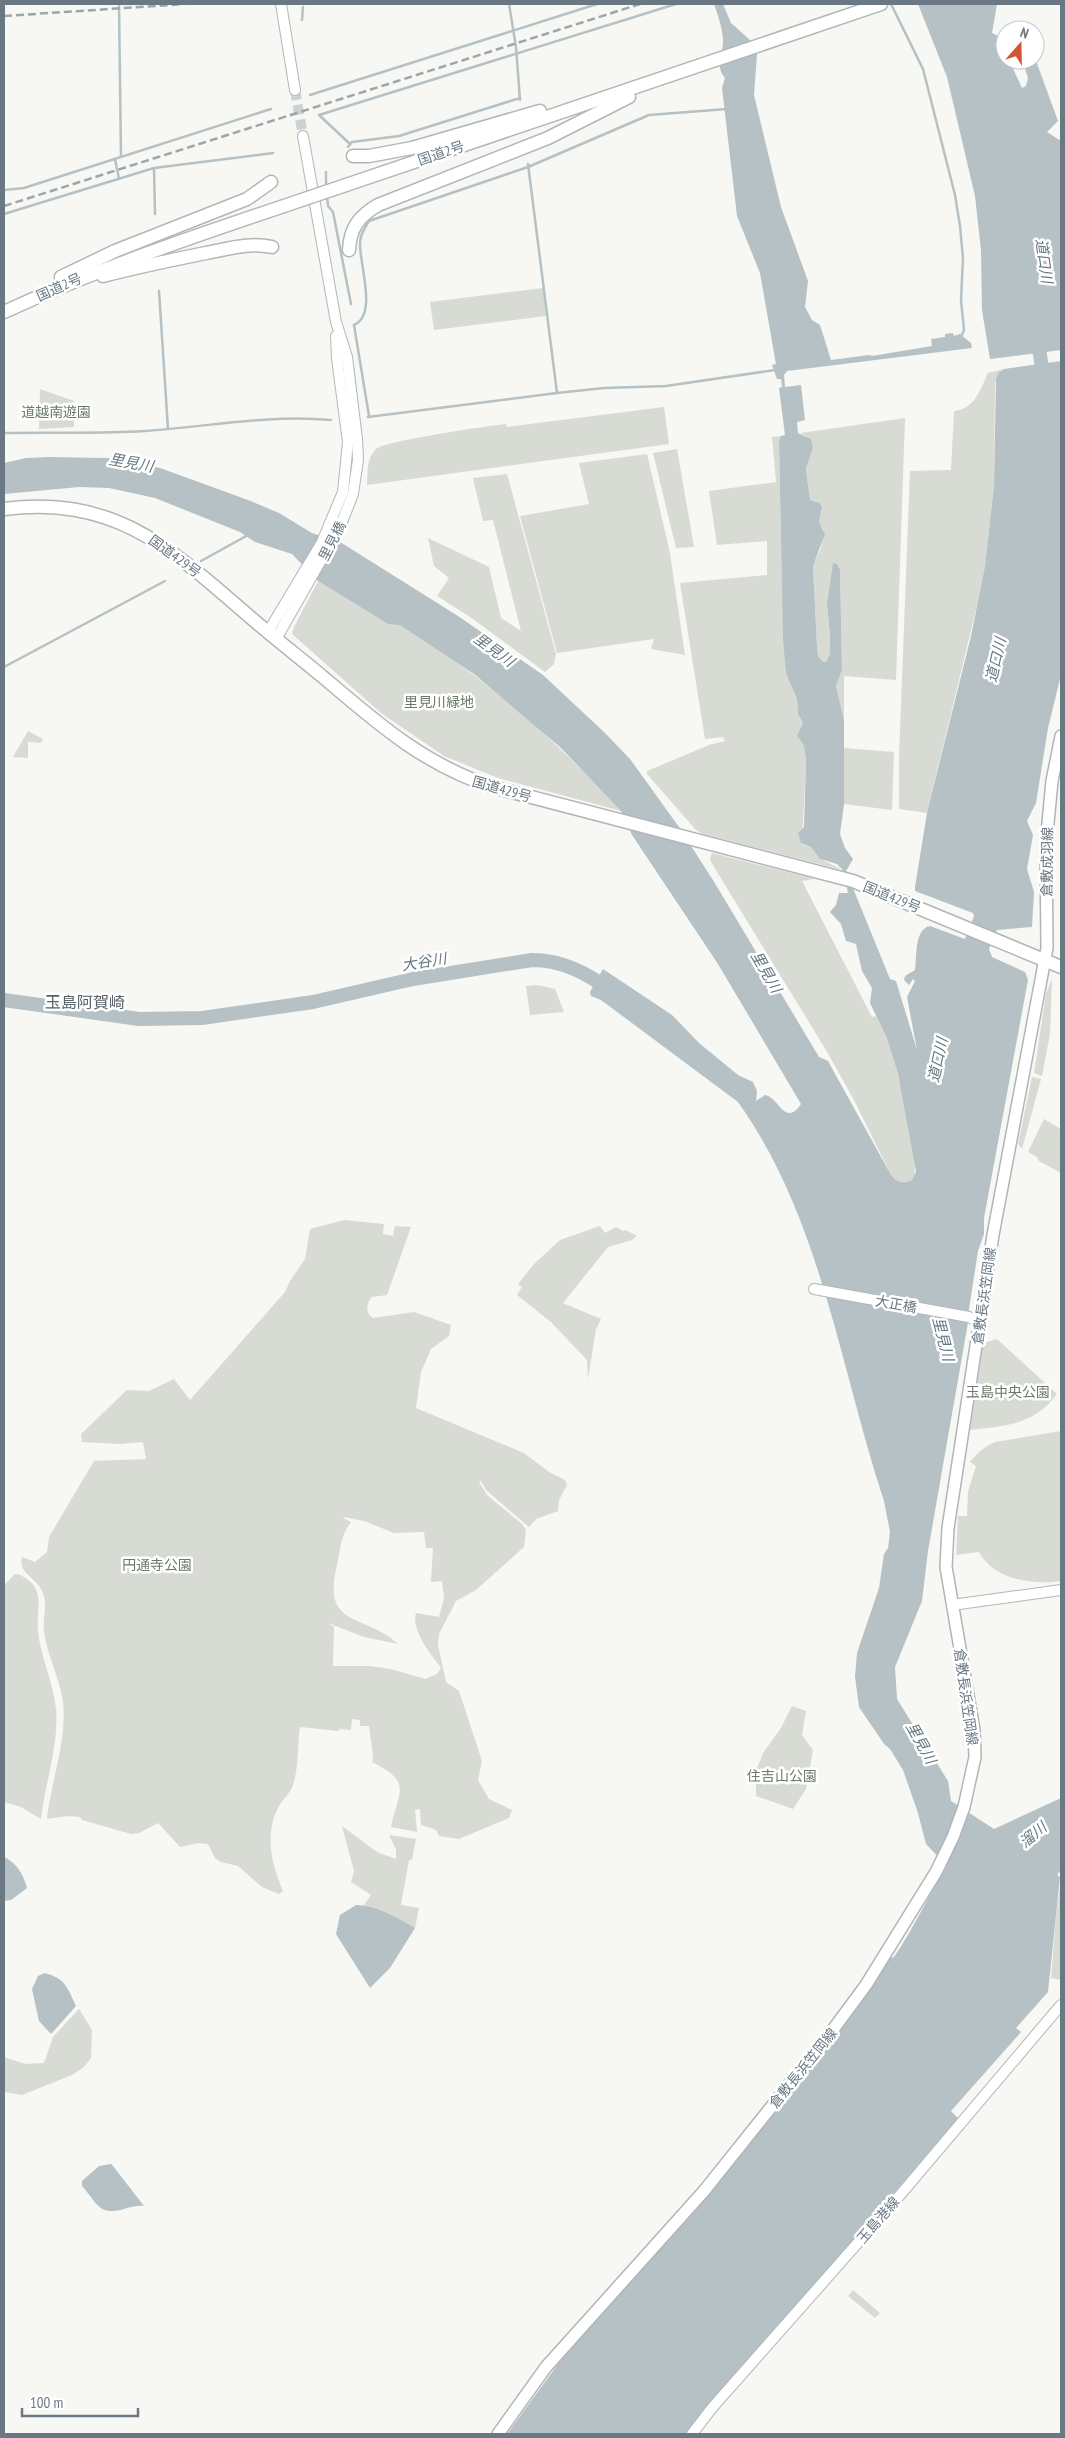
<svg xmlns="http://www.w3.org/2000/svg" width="1065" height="2438" viewBox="0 0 1065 2438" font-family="'PT Sans Narrow','Noto Sans JP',sans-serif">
	<rect width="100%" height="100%" fill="#f7f7f4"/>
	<!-- green -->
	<g fill="#d7dbd4" fill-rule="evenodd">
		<polygon points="543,288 546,316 434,330 430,302"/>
		<path d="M1004,369L998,373L995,383L994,485L985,566L978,601L927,813L899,809V757L910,471L951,470L954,411C975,409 980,390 988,373Z"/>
		<polygon points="40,389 74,401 74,427 39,429"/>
		<path d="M664,407L669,444L367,485C368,472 366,459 376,449C385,441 487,426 506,424L507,427Z"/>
		<polygon points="905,418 896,680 844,676 844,720 836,686 842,670 840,570 827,604 830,635 830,654 826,662 823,662 818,656 817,647 813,565 821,548 824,531 819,522 822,508 820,503 810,500 806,469 813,448 811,440 801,433"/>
		<polygon points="781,436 779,441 782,587 794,692 797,699 798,714 803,723 798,738 804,746 806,760 802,844 811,847 820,859 843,870 703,834 696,830 647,774 647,771 709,745 725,741 723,737 705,739 680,583 767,575 767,541 717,545 709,491 776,482 772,437"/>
		<polygon points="677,449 694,547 676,548 653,453"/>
		<polygon points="647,454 670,553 685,655 651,649 654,639 557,653 520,516 589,504 579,463"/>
		<polygon points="507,474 556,654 554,664 545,672 470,617 437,596 449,578 434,566 428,538 489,567 501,618 521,631 493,520 483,521 473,478"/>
		<path d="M318,581L388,624C403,619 425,640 438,649C506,696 565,750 621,811L498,778L444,756L381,713L292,634L294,627Z"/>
		<polygon points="28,731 43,739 41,743 28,742 28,758 13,757"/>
		<polygon points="844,748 894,752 892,810 844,804"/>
		<path d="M712,853L815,879L802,881L872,1017L876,1016C880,1024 885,1032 888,1040C895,1062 924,1164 912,1180C904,1184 897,1183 891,1175L854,1100L826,1050L711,862L710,858Z"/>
		<polygon points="1052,979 1050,1034 1042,1076 1034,1073 1046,994"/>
		<polygon points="537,985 555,989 564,1012 530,1015 526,986"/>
		<polygon points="1032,1077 1041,1079 1022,1149 1018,1144"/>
		<polygon points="1044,1119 1061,1129 1061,1173 1039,1161 1037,1157 1028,1152"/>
		<path d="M344,1220L384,1224L383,1234L393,1236L395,1226L411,1227L387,1295L372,1297C366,1303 365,1313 373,1318L414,1312L451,1325L449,1336L431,1349L428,1356L421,1372L416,1408L524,1453L549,1472L565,1480L567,1485L559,1500L558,1511L536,1519L529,1527L486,1490L481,1481L479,1482L487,1495L522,1524L526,1530L524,1547L476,1590L456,1601L439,1634L438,1645L446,1682L459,1691L482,1761L478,1780L489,1799L512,1810L509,1818L459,1839L439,1836L436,1830L421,1825L420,1809L415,1810L417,1832L391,1827C398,1791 414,1783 372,1762L373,1756L369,1726H360V1720L352,1719L351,1730L339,1729V1731L300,1727C297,1747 299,1767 293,1785C290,1794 282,1800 278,1808C264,1836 272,1865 283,1891L279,1894L262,1887L238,1866L221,1862L215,1858L208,1844L198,1843L180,1847L158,1823L139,1833L131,1834L82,1820L80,1817C68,1815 59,1817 47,1819C51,1780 67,1742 63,1702C60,1678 47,1656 44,1632C43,1623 45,1614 45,1605C45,1576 17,1578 22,1557L35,1562L47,1552L49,1537L94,1461L146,1459L143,1442L120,1444L82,1442L81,1434L127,1390L149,1391L174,1379L190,1400L285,1292L290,1281L305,1259L310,1229ZM344,1517L364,1521L394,1533L424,1532L426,1548H433L431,1582L442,1581L444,1598L439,1617L416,1613C411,1631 431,1654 441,1668L437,1674L425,1679L391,1669L369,1666H333L334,1627L328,1623L364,1637L398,1644C365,1613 321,1629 337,1565C341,1548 340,1536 351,1522L343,1518Z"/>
		<polygon points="600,1226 605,1233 616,1227 623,1231 626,1230 637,1236 632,1240 608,1247 563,1303 601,1319 596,1329 588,1379 587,1360 551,1322 517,1295 522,1287 518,1284 534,1264 560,1240"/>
		<path d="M997,1339L1057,1394C1033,1426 1006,1425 970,1430L983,1343Z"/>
		<path d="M1061,1431V1581C1032,1585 994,1580 979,1552L956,1555L958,1516H967L968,1492L976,1466L970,1462C977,1453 984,1447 995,1442Z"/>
		<path d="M15,1574C20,1574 24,1577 28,1580C45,1592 36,1613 38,1630C40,1656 53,1681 56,1709C59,1746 45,1782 41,1819L21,1807L4,1802V1585Z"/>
		<polygon points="792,1706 806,1711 802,1735 813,1750 806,1789 793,1809 756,1796 756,1771 763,1753 781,1728"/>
		<polygon points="342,1826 377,1852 396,1859 396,1849 389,1835 416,1839 412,1860 409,1860 401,1905 419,1908 415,1928 364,1905 371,1895 351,1882 354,1871"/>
		<polygon points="1061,1880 1061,1980 1051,1978 1056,1917"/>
		<polygon points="79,2009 92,2030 91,2058 84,2067 72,2075 22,2095 4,2092 4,2057 25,2064 44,2063 53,2037"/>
		<polygon points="853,2290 880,2313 875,2318 848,2296"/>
	</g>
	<!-- water -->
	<g fill="#b5c1c4">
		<path d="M714,4H723L731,23L749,39L757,54L754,95L781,207L808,281L805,307L812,320L820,325L831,360L869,355L872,356L932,346L931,339L945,337V334L953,333L954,336L960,334L971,343L972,348L787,371L784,375L785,387L801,385L805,420L797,422L798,433L811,439L813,448L806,469L810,500L820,503L822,508L819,522L825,534L813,566L817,647L818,656L823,662H826L830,654V635L827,604L833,563L837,564L840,570L842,670L836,686L844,720V804L840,834L845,848L853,859L846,871L890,979L896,981L917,1050L907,997L915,981L913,979L909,985L904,980L905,976L915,970C917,957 914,929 930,926L965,939L974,916L973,913L915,891V887L927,813L971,636L985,566L994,485L996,379L998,373L1004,369L1061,361V675L1048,728L1036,803L1027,821L1033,835L1027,869L1034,892L1032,927L997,930L989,949L992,957L1025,972L1028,980L984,1218V1234L978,1251L969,1309V1317L928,1551L922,1601L895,1667L897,1699L948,1781L951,1801L994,1829L1061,1798V1870L1057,1875L1060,1877L1048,1992L1016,2028L1021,2032L951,2111L958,2118L689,2434H507L566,2353L730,2167L798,2084L851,2016L890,1958L894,1957C914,1928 928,1896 947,1866L926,1844L918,1813L903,1770L890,1749L884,1744L859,1707L855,1677L857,1653L879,1588L884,1554L888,1548L890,1532L884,1501C840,1368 821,1218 738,1102L601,1000L591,996L590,992L603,969L672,1015L699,1043L738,1075L753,1082L757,1091L756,1101L765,1095C779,1097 785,1128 801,1104L718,964L632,835L621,811L561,748L474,674L400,625L388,624L318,581L292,554L255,542L240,532L155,498L109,488L79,487L4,494V463L26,458L49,457L107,458L160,468L248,500L279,513L312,533L340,542L458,616L543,675L604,732L630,759L679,827L716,885L819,1057L828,1061L891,1175C897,1183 904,1184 912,1180L916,1171L898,1074L887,1038L870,1003L872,988L862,971L856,944L846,941L841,924L830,912L836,905L839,893H848L843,870L837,864L820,859L811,847L801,843L798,833L804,827L806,760L804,746L797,736L803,723L798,714L797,699L786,673L783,638L779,441L781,436L785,435L779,388L782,387L781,379H777L772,365L776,364L760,273L737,216L722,88L725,78C714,66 724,54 723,39C722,27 718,15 714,4Z"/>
		<polygon points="918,4 997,4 992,33 1000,37 1005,50 1005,60 1009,60 1022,88 1026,86 1028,78 1022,60 1035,60 1035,58 1058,121 1047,132 1061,141 1061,350 990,359 982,310 981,250 975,196 947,77"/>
		<path d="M4,1857C17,1863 23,1874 27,1888L11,1900L4,1901Z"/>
		<path d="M356,1905C375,1905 398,1918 415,1928L390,1968L370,1988L336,1934L340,1915Z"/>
		<path d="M45,1973C66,1979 67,1987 76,2006L51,2034L39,2021L32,1989L38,1976Z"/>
		<path d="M111,2164L113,2166L144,2206C137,2205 131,2207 124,2209C99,2216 98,2204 82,2186V2181L99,2166Z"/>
	</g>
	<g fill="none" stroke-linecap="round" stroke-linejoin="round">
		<!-- stream -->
		<g stroke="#b5c1c4" stroke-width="2.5">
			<polyline points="119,4 121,157"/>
			<polyline points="509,4 516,47 520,100"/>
			<polyline points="891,4 923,69 955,195 960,226 963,258 961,300 964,330 961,337"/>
			<polyline points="302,20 303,7"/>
			<polyline points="310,95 597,4"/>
			<polyline points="350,144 319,115 676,4"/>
			<polyline points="348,147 352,142 399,136 520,98"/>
			<polyline points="115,159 119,179"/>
			<polyline points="154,168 155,214"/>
			<polyline points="326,172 326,188"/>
			<polyline points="4,190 24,188 271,109"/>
			<polyline points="327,196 328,206 333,212 351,304"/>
			<polyline points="4,214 154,168 273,153"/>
			<polyline points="159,291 168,429"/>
			<path d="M354,325C378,315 359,263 360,243C360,235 365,227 369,221L528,167L649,115L727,109"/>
			<polyline points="354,325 369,416"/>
			<polyline points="557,393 604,388 666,386 775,370"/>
			<polyline points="368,417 557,393 528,164"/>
			<path d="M4,433C51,432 98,434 145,431C206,427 270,414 331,420"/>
			<polyline points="201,561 248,535"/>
			<polyline points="4,667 165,581"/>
		</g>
		<!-- river -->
		<g stroke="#b5c1c4" stroke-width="14">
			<polyline points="1037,335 1044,381"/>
			<path d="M4,1000L139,1019L202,1018L313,1002L413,979L532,960C562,960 587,973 611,991"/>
		</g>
		<!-- secondary-tunnel -->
		<polyline stroke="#ccd1d2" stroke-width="10" stroke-dasharray="10 5" stroke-linecap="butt" points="295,90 303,136"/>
		<defs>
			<g id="secondary">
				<polyline points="281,4 295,90"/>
				<polyline points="268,632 322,542 343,492 348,442 337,358 336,336"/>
				<polyline points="276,639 340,527 353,494 358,460 357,439 347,357 336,322 303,136"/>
				<polyline points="814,1289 969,1317 980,1323"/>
				<polyline points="952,1605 1061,1590"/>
				<polyline points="692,2434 712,2408 901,2194 1061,2005"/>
			</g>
			<polyline id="primary" points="498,2434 546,2367 704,2191 832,2031 866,1985 936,1872 953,1837 964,1807 975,1757 974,1730 946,1567 948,1528 993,1235 1047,948 1046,844 1052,781 1061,736"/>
			<g id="highway">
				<polyline points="353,156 369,156 412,148 540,111"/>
				<polyline points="346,185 881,4"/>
				<path d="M349,250C350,228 359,216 378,205L548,138L629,97"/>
				<path d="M103,276C137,267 171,260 206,253C228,249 250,242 272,247"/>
				<polyline points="61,277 115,251 247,199 271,182"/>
				<path d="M4,312C95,270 186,239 281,207"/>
				<path d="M4,509C116,495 171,549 250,617C274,638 299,657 323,677C377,723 424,765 493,787L853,881L1061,967"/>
			</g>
		</defs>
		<!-- secondary casing -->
		<use href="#secondary" stroke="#b1b7bb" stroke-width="12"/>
		<!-- primary casing -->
		<use href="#primary" stroke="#b0b5b9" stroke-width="14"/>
		<!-- highway casing -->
		<use href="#highway" stroke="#b2b6b9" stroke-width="15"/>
		<!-- secondary -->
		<use href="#secondary" stroke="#fff" stroke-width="10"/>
		<!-- primary -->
		<use href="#primary" stroke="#fff" stroke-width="11"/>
		<!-- highway -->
		<use href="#highway" stroke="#fff" stroke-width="12"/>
		<!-- rail -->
		<g stroke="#9fa5aa" stroke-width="2.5" stroke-dasharray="8 4" stroke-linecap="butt">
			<polyline points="4,16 185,4"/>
			<polyline points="4,206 640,4"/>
		</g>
		<defs>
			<polyline id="highway-bridge" points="281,207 346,185"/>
		</defs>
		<!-- highway-bridge casing -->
		<use href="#highway-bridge" stroke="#b2b6b9" stroke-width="15" stroke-linecap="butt"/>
		<!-- highway-bridge -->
		<use href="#highway-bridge" stroke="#fff" stroke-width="12"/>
	</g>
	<g text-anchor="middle" stroke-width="5" stroke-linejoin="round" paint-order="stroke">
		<!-- street labels -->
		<g font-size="14" fill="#697883" stroke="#fff">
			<text transform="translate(441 153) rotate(-19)" y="5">国道2号</text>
			<text transform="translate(59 287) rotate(-24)" y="5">国道2号</text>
			<text transform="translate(332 541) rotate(-63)" y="5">里見橋</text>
			<text transform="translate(175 556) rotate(36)" y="5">国道429号</text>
			<text transform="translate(502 789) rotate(16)" y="5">国道429号</text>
			<text transform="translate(1047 862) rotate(-89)" y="5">倉敷成羽線</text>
			<text transform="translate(892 897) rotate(22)" y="5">国道429号</text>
			<text transform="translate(984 1296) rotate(-82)" y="5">倉敷長浜笠岡線</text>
			<text transform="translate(896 1304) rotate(10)" y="5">大正橋</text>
			<text transform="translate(966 1697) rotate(82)" y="5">倉敷長浜笠岡線</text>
			<text transform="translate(803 2068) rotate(-51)" y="5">倉敷長浜笠岡線</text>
			<text transform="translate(878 2220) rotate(-49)" y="5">玉島港線</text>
		</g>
		<!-- park labels -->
		<g font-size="14" fill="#6b7a67" stroke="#fff">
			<text x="56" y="417">道越南遊園</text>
			<text x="439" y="707">里見川緑地</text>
			<text x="1008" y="1397">玉島中央公園</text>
			<text x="157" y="1570">円通寺公園</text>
			<text x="782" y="1781">住吉山公園</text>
		</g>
		<!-- water labels -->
		<g font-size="15" font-style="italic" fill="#64787f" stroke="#fff">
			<text transform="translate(1044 261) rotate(82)" y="5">道口川</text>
			<text transform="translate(131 463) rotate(10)" y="5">里見川</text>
			<text transform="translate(494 650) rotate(36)" y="5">里見川</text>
			<text transform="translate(996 660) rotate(-77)" y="5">道口川</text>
			<text transform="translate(424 962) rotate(-9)" y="5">大谷川</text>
			<text transform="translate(766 972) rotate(60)" y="5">里見川</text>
			<text transform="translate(938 1060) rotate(-78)" y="5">道口川</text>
			<text transform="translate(943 1339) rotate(76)" y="5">里見川</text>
			<text transform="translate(921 1743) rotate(61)" y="5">里見川</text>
			<text transform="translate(1033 1835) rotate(-40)" y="5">溜川</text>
		</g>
		<!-- quarter labels -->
		<g font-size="16" fill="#566168" stroke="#fff">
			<text x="85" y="1008">玉島阿賀崎</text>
		</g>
	</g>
	<!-- border -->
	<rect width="1065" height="2438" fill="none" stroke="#697883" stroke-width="10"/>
	<!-- north arrow -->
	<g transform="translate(1020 45) rotate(20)"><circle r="24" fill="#ffffff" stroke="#c3c9cd"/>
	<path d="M0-4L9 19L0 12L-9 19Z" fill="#d45637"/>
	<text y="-8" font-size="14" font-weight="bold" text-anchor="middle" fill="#697883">N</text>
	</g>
	<!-- scale -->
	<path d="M22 2408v8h116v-8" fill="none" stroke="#697883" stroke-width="2.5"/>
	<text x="30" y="2408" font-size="15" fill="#697883" stroke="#ffffff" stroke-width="4" paint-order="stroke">100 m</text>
</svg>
